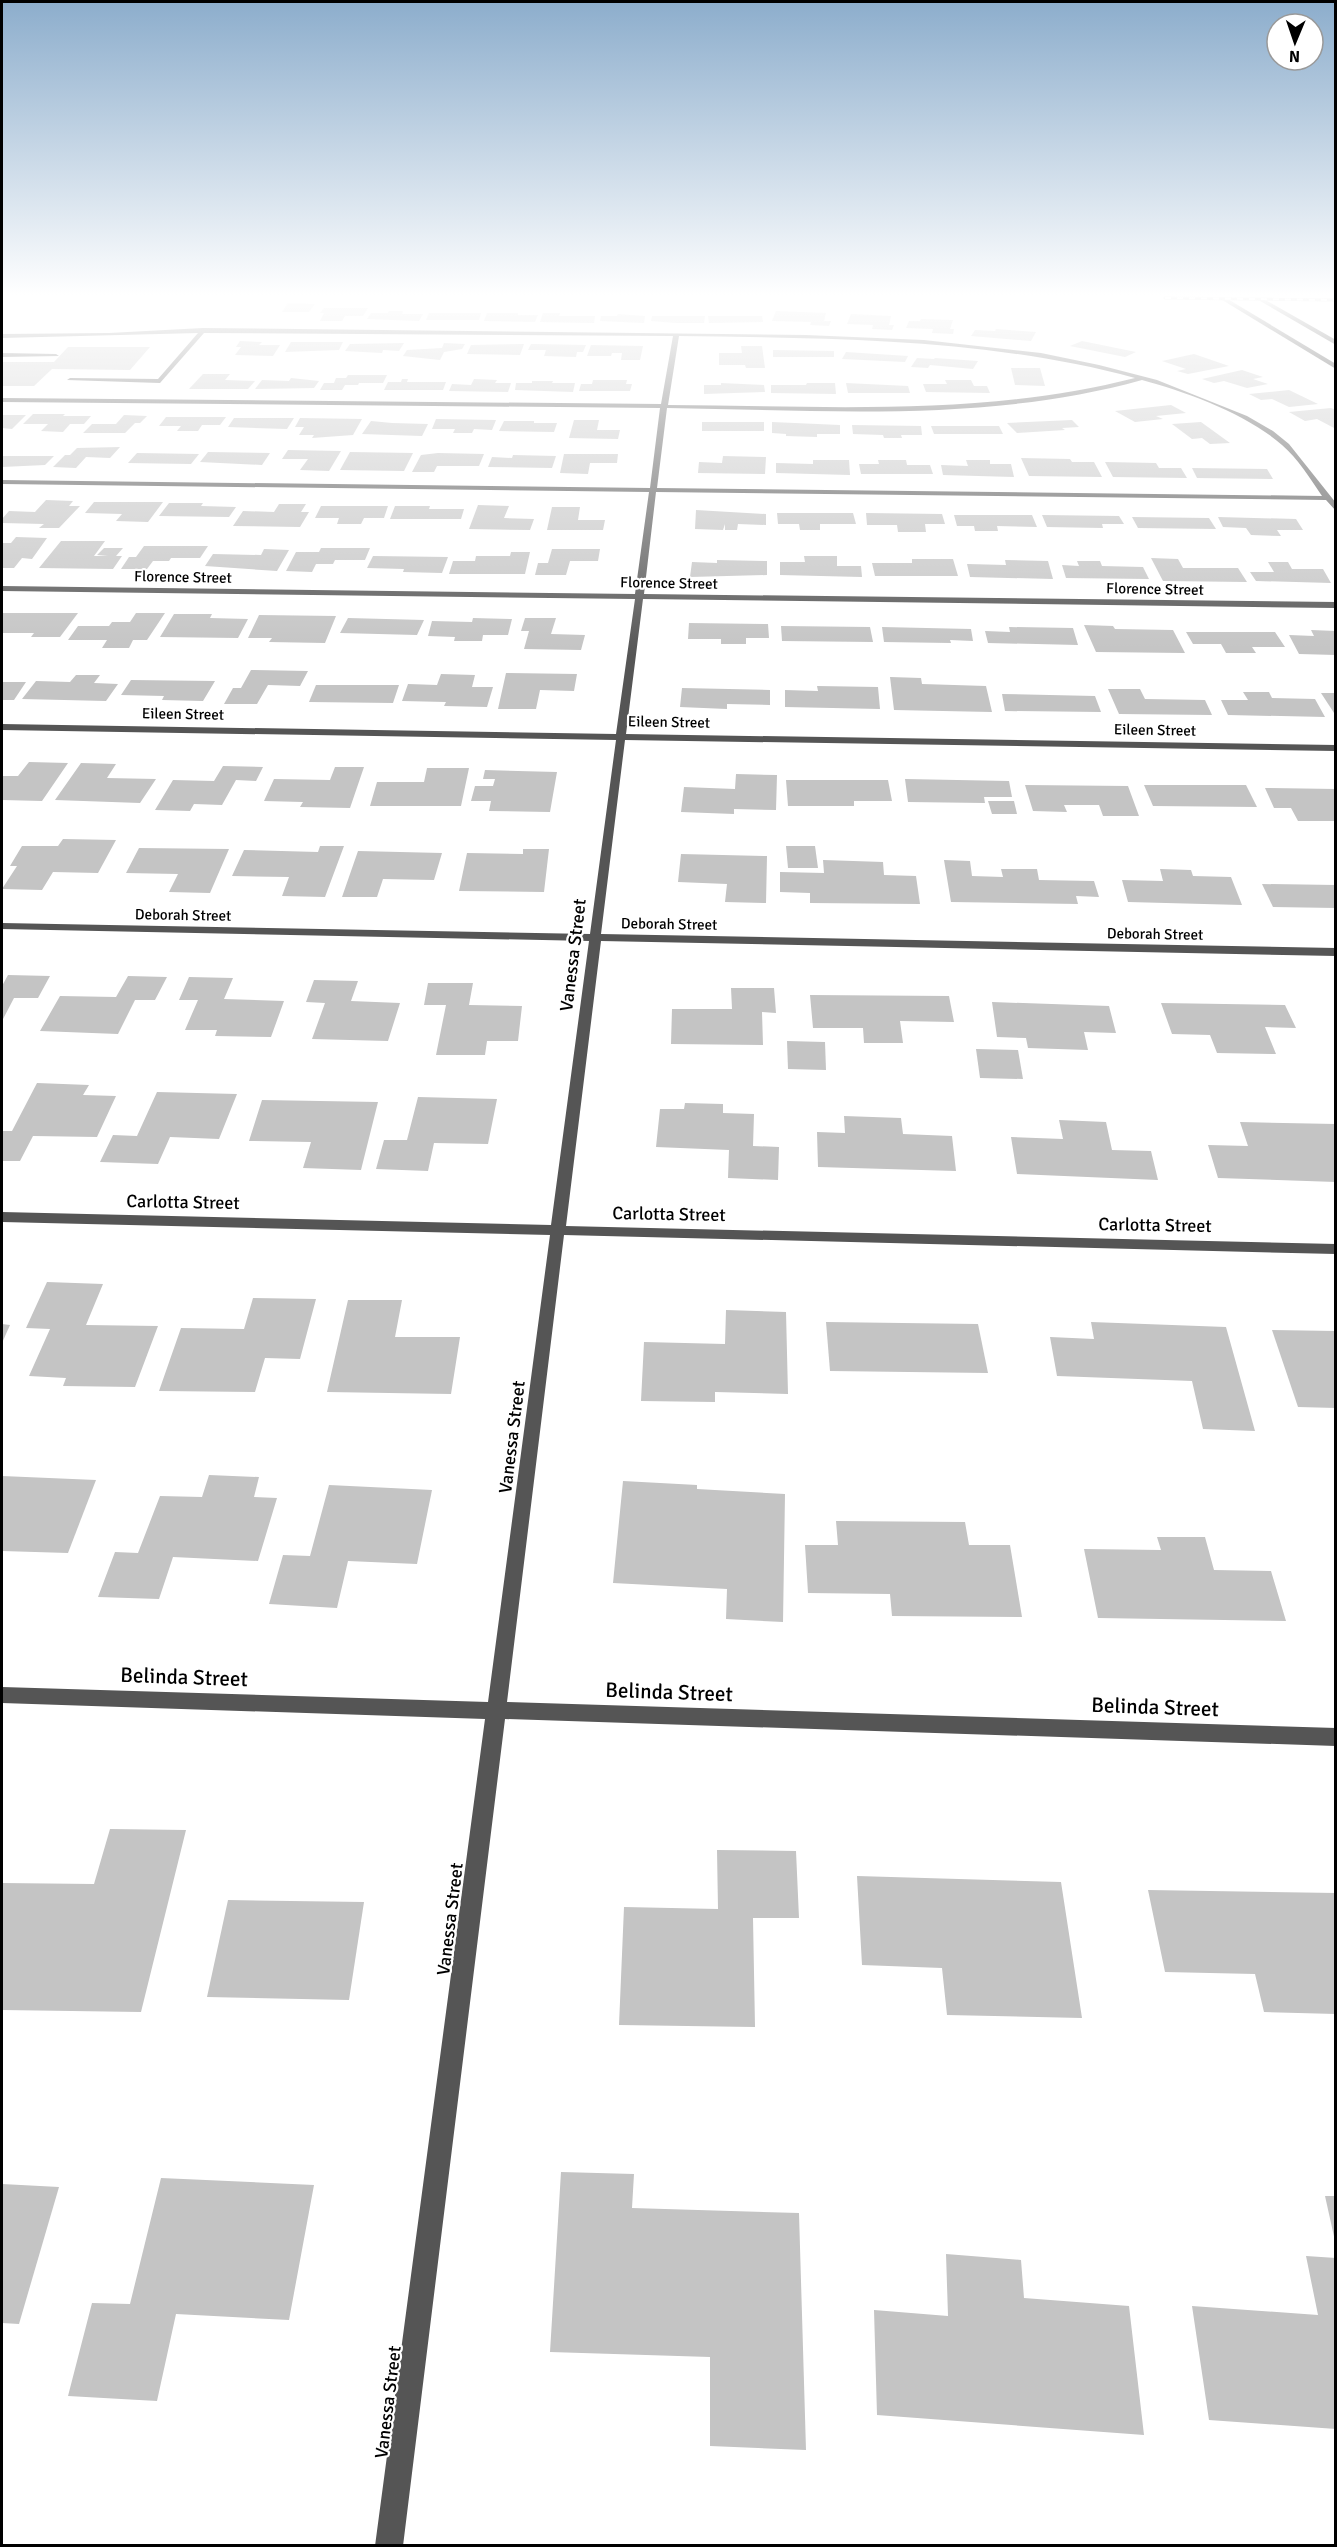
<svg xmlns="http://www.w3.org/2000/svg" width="1337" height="2547" viewBox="0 0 1337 2547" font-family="Signika,sans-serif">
	<rect width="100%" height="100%" fill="#fff"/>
	<!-- building -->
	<g fill="#c4c4c4">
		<polygon points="288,303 315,304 309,312 282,312"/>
		<polygon points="324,308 368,308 363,316 345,316 342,321 320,321 324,313 320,313"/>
		<polygon points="389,311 403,311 402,314 423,314 419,321 367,319 371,313 388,313"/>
		<polygon points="776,311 826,313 824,321 831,321 829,326 810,325 811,322 772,321"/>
		<polygon points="429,313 481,313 479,320 426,320"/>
		<polygon points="487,313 518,313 518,315 538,315 535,322 484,321"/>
		<polygon points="543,313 560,313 559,316 595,316 594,323 540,322"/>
		<polygon points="618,314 645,316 644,323 600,321 601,316 617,316"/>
		<polygon points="851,314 891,316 889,325 894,325 892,330 872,329 873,325 847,324"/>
		<polygon points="652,316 705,316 704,323 676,323 651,321"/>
		<polygon points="708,316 762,316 763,322 709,323"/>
		<polygon points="921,319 953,320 950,329 954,329 953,334 932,333 933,329 906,328 909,321 920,321"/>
		<polygon points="996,329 1036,332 1031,341 971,336 975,330 995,331"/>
		<polygon points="240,341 262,342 259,345 280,345 273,356 235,355 241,347 236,347"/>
		<polygon points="1082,341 1136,352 1125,357 1070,346"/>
		<polygon points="291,342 343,342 339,350 285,352"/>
		<polygon points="404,343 399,351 383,350 382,353 345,351 350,344"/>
		<polygon points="444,343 465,344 462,349 444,352 440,360 403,356 407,350 442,348"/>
		<polygon points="524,344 520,355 467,354 471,345"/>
		<polygon points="531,344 586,345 583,352 577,352 576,357 544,356 546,350 528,350"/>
		<polygon points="591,345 643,346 640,360 621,360 622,353 612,353 611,356 587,356"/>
		<polygon points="741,346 762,346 765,368 746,368 745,365 719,365 719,353 742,353"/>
		<polygon points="68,347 150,347 130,370 52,369 34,386 2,386 2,362 54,362"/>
		<polygon points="773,350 834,351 834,357 773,357"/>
		<polygon points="846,352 908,356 905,362 842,359"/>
		<polygon points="1194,354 1229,366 1188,374 1177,371 1186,369 1162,361"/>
		<polygon points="917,358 934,359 935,358 978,361 973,369 930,365 928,368 911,367"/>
		<polygon points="1011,368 1040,368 1045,386 1015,385"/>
		<polygon points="1242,370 1263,377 1253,379 1268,384 1247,388 1224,381 1214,383 1202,379"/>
		<polygon points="203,374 230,374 225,380 255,381 248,389 189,389"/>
		<polygon points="348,375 387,375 383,383 359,383 358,385 345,385 342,390 320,390 324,383 334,383 336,378 346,378"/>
		<polygon points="291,378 319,381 314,388 255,389 262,380 289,381"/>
		<polygon points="402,379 408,379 407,382 446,382 443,390 384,390 388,382 401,382"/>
		<polygon points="474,379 497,380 495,383 511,383 508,392 449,391 452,384 471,385"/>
		<polygon points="593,380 627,380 626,384 632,384 630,391 579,391 581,384 592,384"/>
		<polygon points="945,380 971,380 974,386 987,386 990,393 926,392 923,384 947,384"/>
		<polygon points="532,381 553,381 552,383 575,383 573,392 515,390 516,383 532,383"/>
		<polygon points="721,383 764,385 765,392 704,394 704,385 721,385"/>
		<polygon points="807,383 835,383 836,394 771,393 771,385 806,385"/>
		<polygon points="846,383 908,386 910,393 848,393"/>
		<polygon points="1289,390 1318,404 1289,407 1272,399 1261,400 1249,394"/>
		<polygon points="1171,405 1186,413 1156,416 1163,419 1135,422 1115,411"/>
		<polygon points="1331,408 1336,410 1336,429 1317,419 1305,421 1289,412"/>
		<polygon points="33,414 65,414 63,416 91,416 84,424 70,424 63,432 41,431 48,424 23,424"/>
		<polygon points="2,415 26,415 12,429 2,428"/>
		<polygon points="124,415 147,416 140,423 135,423 125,433 83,433 92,424 116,424"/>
		<polygon points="166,417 226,417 220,425 202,425 198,431 177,431 181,426 159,426"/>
		<polygon points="234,418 294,418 287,429 228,427"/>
		<polygon points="300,418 362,419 353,435 312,438 314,435 299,435 304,427 295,427"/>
		<polygon points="436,419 496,420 492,430 474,429 472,433 453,433 455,429 432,429"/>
		<polygon points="574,420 599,420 597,430 620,430 618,439 569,438"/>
		<polygon points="1072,420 1079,427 1062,428 1065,430 1017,433 1007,423"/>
		<polygon points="371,421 392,423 428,424 422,436 362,434"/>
		<polygon points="504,421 534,421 534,423 557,423 554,432 499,431"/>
		<rect x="702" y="422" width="62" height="9"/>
		<polygon points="772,422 840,425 840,434 817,434 817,437 786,436 786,434 772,433"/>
		<polygon points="1201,422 1230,443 1210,444 1202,438 1192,439 1172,424"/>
		<polygon points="852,425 921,426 922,435 901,435 902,438 884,438 883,435 853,434"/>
		<polygon points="931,426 999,426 1003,434 934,434"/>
		<polygon points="120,447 110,458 86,457 76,468 53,467 65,455 70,455 77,448"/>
		<polygon points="288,450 341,451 329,471 300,470 308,459 282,459"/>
		<polygon points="208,452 270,453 262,465 200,462"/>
		<polygon points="350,452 413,453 404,471 340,470"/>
		<polygon points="137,453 199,454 191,464 128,463"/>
		<polygon points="438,453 484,454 479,466 437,466 434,472 412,472 421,455"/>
		<polygon points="564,454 618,454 617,463 590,463 588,474 560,473"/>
		<polygon points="513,455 556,456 552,468 488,467 492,457 512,458"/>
		<polygon points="2,456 54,456 45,465 2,467"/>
		<polygon points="723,456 766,457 765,474 698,473 699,462 722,463"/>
		<polygon points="1021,458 1070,459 1072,462 1094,462 1102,477 1029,476"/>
		<polygon points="813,460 849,460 850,475 776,473 776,463 813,464"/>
		<polygon points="878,460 906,460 907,465 930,465 933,474 861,474 859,464 879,464"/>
		<polygon points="966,460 990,460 990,464 1011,464 1014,477 943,475 941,465 968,466"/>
		<polygon points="1105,462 1156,463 1159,468 1181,468 1187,478 1113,477"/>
		<polygon points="1192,468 1267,469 1273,479 1197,478"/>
		<polygon points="46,500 73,501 69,506 80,506 59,528 39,528 44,524 2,523 2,519 9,511 35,512"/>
		<polygon points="94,502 163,502 148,522 116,521 122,514 85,513"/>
		<polygon points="169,503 203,503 201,506 236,507 229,517 159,516"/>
		<polygon points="279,504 306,504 301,512 309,512 300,527 233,526 243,511 274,512"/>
		<polygon points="478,505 509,506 504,518 534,519 530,530 469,529"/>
		<polygon points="321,506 388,506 384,518 364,518 361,524 337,524 339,518 315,518"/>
		<polygon points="395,506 430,506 429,509 464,509 461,519 390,519"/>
		<polygon points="552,507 580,507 578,520 605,520 603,530 547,530"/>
		<polygon points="696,510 766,514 766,525 738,524 737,530 725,530 725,524 723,530 695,529"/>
		<polygon points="777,513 853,513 856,524 820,524 820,530 800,530 799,524 778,524"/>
		<polygon points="866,513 942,514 945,524 925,524 926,532 898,532 897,525 867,525"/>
		<polygon points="954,515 1032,515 1037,527 997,526 998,531 975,531 974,526 957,526"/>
		<polygon points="1042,515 1119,516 1124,524 1102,524 1103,528 1047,527"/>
		<polygon points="1132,517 1209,518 1216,529 1138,528"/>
		<polygon points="1218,517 1296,519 1303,530 1277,530 1281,536 1251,535 1246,528 1223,527"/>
		<polygon points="16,537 47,538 32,559 22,558 14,568 2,568 2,543 11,543"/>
		<polygon points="61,541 105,541 94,556 108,556 97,555 104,548 123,548 116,556 122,556 113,569 39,568"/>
		<polygon points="144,546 208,546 200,558 171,558 169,561 153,561 147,569 121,569 129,557 136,557"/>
		<polygon points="321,548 370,548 365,560 335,560 333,564 316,564 312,572 286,571 296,552 319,552"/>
		<polygon points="264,549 289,550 277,571 205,566 213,554 261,555"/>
		<polygon points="552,549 600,549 598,561 570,561 566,575 535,575 538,563 548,563"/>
		<polygon points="511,552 530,552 525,574 449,574 453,561 475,561 476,556 510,556"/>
		<polygon points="373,556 448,557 442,573 403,572 404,569 367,568"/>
		<polygon points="804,556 837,556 837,566 861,566 862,577 780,575 780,562 805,562"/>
		<polygon points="1151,558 1178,559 1183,568 1238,568 1247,582 1163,581"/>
		<polygon points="912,559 953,559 958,576 875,576 872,563 912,563"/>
		<polygon points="717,560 767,561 767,575 690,577 692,562 717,563"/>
		<polygon points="1005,560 1048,561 1053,579 970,577 967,564 1006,565"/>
		<polygon points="1077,561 1100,561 1102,566 1143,567 1149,579 1066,578 1062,565 1079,566"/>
		<polygon points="1268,562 1288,562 1292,569 1323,569 1331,583 1256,581 1250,572 1274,572"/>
		<polygon points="2,613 78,613 60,637 31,637 34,633 2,633"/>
		<polygon points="136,613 165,613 147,640 133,640 129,648 102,648 107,640 68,640 78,626 109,626 112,622 130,622"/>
		<polygon points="174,614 212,614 210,618 248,619 238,638 160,637"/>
		<polygon points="259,615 336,616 325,643 269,642 272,638 248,638"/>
		<polygon points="348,618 424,620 417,635 340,633"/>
		<polygon points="473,618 512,619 508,635 483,635 482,641 454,641 455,637 428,636 432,621 472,622"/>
		<polygon points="525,618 556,618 551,634 585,635 581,650 524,649 529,631 521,631"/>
		<polygon points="689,623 768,624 769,638 746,638 746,644 721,644 721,639 688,639"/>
		<polygon points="1084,625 1113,626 1115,629 1173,630 1185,653 1096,652"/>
		<polygon points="781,626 870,627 873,642 782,641"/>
		<polygon points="882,627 971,629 973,641 950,640 951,643 884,642"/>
		<polygon points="1009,627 1073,628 1078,645 988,643 985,631 1010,632"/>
		<polygon points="1311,630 1336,631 1336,655 1299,654 1289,635 1314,636"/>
		<polygon points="1186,632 1275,632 1285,647 1252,647 1256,653 1226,653 1221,644 1193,644"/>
		<polygon points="251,670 308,671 300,686 268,685 257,704 224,704 233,688 241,688"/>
		<polygon points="506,673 577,674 574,691 540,690 536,709 498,709"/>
		<polygon points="441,674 475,675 472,687 493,687 487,707 444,706 446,702 402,701 408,684 437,685"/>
		<polygon points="76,675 100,675 94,683 118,684 106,701 22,699 36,681 70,682"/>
		<polygon points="890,677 921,678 922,684 986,686 992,712 894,710"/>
		<polygon points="131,680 215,681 203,701 162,700 164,696 121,695"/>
		<polygon points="2,682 26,682 14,700 2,700"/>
		<polygon points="316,685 399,685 393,703 309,702"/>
		<polygon points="817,686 878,687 880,709 785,707 785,690 818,691"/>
		<polygon points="682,688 770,690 770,705 727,704 727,709 680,707"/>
		<polygon points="1108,689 1140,689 1145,699 1205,700 1212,715 1119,714"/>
		<polygon points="1243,692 1269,692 1272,698 1315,699 1325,717 1228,715 1221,700 1248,700"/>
		<polygon points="1321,693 1336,693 1336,716"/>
		<polygon points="1002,694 1095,696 1101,712 1005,711"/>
		<polygon points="29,762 68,763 42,801 2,800 2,776 18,776"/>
		<polygon points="81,763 116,764 107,778 156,779 140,803 55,800"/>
		<polygon points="223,766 263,767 256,781 236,780 222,805 194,804 190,811 155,810 173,780 214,781"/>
		<polygon points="335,767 364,767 350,808 300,807 303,802 264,801 274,779 330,780"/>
		<polygon points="427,768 469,768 461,806 370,806 377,782 424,782"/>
		<polygon points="485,770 557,772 550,812 489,811 491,801 471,801 475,786 493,786 495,779 483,779"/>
		<polygon points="736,774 777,775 776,810 734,809 734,814 681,812 684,787 735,789"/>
		<polygon points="905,779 1009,781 1012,797 984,797 985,803 908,802"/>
		<polygon points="786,780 888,780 892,801 854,801 854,806 788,806"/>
		<polygon points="1025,785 1128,786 1139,816 1103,816 1099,805 1064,805 1067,812 1033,811"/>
		<polygon points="1144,785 1246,785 1257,807 1153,806"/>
		<polygon points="1265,788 1336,789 1336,821 1298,821 1291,808 1274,808"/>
		<polygon points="988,801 1014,801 1017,814 992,814"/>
		<polygon points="63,839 116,840 98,873 53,872 42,890 2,889 17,866 10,866 22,846 58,846"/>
		<polygon points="320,846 344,846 325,897 282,896 289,877 232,876 244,850 318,852"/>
		<polygon points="786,846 815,846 818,868 788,868"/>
		<polygon points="139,848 229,849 210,893 169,892 178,874 126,873"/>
		<polygon points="523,849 549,849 544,892 459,891 467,853 523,854"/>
		<polygon points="358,851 442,853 434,880 383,879 377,897 342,897"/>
		<polygon points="681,854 767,856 766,903 725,902 727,884 678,882"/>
		<polygon points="823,860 883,862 884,875 916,876 920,904 810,903 810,893 780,892 780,872 824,873"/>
		<polygon points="944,860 970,861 972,876 1003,877 1001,869 1037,869 1039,880 1094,881 1099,897 1076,896 1078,904 951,902"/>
		<polygon points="1160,869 1191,870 1193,876 1231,877 1242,905 1128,902 1122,880 1163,881"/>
		<polygon points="1262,884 1336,885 1336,908 1273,907"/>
		<polygon points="8,975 50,976 38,998 14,998 2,1021 2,986"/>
		<polygon points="128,976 167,977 155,1000 135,1000 118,1034 40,1031 60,996 116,997"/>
		<polygon points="189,977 233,978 224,999 284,1001 271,1037 215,1036 217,1030 185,1030 198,1000 179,1000"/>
		<polygon points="314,980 358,981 351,1001 400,1003 388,1041 312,1039 325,1003 306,1002"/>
		<polygon points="428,983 473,983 469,1005 522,1006 518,1041 487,1041 485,1055 436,1055 446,1005 424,1005"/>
		<polygon points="731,988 774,988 776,1013 762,1012 763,1045 671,1044 672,1009 732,1009"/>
		<polygon points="810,995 949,996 954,1022 900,1021 903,1043 864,1043 863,1028 813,1028"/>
		<polygon points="992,1002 1109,1006 1116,1033 1084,1032 1088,1050 1028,1048 1026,1038 997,1037"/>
		<polygon points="1161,1003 1285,1005 1296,1028 1265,1027 1276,1054 1217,1053 1210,1035 1172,1034"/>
		<polygon points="787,1041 825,1042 826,1070 788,1069"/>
		<polygon points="976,1049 1018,1050 1023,1079 980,1078"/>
		<polygon points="37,1083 89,1085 83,1095 116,1096 97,1137 33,1136 20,1161 2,1161 2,1131 12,1131"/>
		<polygon points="157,1092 237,1094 219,1139 170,1137 158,1164 100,1162 113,1135 137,1136"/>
		<polygon points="418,1097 497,1099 488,1144 434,1143 428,1171 376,1169 384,1140 407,1140"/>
		<polygon points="262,1100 378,1102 361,1170 303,1168 311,1142 249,1141"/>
		<polygon points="685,1103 723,1104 723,1113 754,1114 753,1146 779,1147 778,1180 728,1178 729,1150 656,1147 660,1109 684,1109"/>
		<polygon points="844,1116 901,1118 903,1134 952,1136 956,1171 818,1167 817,1132 845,1133"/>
		<polygon points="1059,1120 1106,1122 1112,1150 1151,1151 1158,1180 1017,1174 1011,1137 1063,1139"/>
		<polygon points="1240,1122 1336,1124 1336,1182 1218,1178 1208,1145 1248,1146"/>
		<polygon points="47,1282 103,1284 86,1325 158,1326 135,1387 63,1386 66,1378 29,1376 50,1329 26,1328"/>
		<polygon points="253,1298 316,1299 300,1359 265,1358 255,1392 159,1391 181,1328 244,1329"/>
		<polygon points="348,1300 402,1300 395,1337 460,1337 451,1394 327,1392"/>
		<polygon points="726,1310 786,1312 788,1394 715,1392 715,1402 641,1401 644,1342 725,1344"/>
		<polygon points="826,1322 978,1324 988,1373 830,1371"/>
		<polygon points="1091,1322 1226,1327 1255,1431 1203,1429 1192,1381 1057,1376 1050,1337 1094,1339"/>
		<polygon points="2,1324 10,1325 2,1343"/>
		<polygon points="1272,1330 1336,1331 1336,1408 1298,1407"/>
		<polygon points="209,1475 259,1477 254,1497 277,1498 258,1561 173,1557 159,1599 98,1597 115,1552 138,1553 160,1496 202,1497"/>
		<polygon points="2,1476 96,1480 68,1553 2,1551"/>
		<polygon points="623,1481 697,1485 697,1489 785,1494 783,1622 726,1619 727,1589 613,1583"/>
		<polygon points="329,1485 432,1490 417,1564 348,1561 337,1608 269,1604 283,1555 310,1556"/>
		<polygon points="836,1521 965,1522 969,1545 1010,1545 1022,1617 892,1616 890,1594 808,1593 805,1545 838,1545"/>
		<polygon points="1157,1537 1205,1537 1214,1570 1271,1571 1286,1621 1098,1618 1084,1549 1161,1550"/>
		<polygon points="110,1829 186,1830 141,2012 2,2010 2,1883 94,1884"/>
		<polygon points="717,1850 796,1851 799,1918 753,1918 755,2027 619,2025 624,1907 718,1909"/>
		<polygon points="857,1876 1061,1882 1082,2018 947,2015 942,1968 862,1965"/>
		<polygon points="1148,1890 1336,1893 1336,2014 1264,2012 1255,1974 1165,1972"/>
		<polygon points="228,1900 364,1902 349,2000 207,1997"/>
		<polygon points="561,2172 634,2174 632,2208 799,2213 806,2450 710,2446 710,2357 550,2352"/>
		<polygon points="161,2178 314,2185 289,2320 176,2314 157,2401 68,2396 92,2303 130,2304"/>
		<polygon points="2,2184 59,2187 19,2324 2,2323"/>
		<polygon points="1325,2196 1336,2196 1336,2241 1335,2241"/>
		<polygon points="946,2254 1021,2260 1024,2298 1129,2306 1144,2435 877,2415 874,2310 948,2316"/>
		<polygon points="1306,2256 1336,2258 1336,2429 1209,2420 1192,2306 1318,2315"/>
	</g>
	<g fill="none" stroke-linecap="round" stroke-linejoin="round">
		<!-- minor -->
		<g fill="#555" fill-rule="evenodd">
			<path d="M203,328L806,335L924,340L1041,353L1099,365L1157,380L1247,416L1273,431L1289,444L1336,503V511L1326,500L656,492L644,594L1336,602V608L643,599L626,734L1336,745V751L625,740L601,934L1336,948V956L601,941L566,1226L1336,1244V1254L564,1235L507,1702L1336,1728V1746L505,1719L403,2546H375L485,1719L2,1703V1687L488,1702L550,1235L2,1222V1212L551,1225L589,941L2,929V923L590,934L616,740L2,730V724L616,734L635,599L2,591V586L635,594L649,492L2,484V480L650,488L660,408L2,402V398L661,404L673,336L204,333L160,383L67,380L70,378L158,379L198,333L2,338V334L109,333ZM679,336C831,338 987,338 1135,378C982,417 824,406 668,405ZM1142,380C1187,392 1247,414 1282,445C1298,459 1310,478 1322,496L657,488L667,408C825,410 988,423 1142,380Z"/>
			<polygon points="2,353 56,354 59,356 2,357"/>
		</g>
		<!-- major -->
		<g fill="#000" fill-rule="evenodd">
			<polygon points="1219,298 1226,298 1336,364 1336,369"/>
			<polygon points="1255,298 1262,298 1336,340 1336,345"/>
		</g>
		<defs>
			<polyline id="rail" points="1165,298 1336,300"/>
		</defs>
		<!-- rail casing -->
		<use href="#rail" stroke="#000" stroke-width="3"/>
		<!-- rail -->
		<use href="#rail" stroke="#fff" stroke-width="2" stroke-dasharray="6" stroke-linecap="butt"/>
	</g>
	<!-- sky -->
	<linearGradient id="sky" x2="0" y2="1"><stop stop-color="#8cadcc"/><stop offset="0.45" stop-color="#fff"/><stop offset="1" stop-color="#fff" stop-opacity="0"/></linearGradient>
	<rect width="1337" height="655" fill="url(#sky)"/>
	<g text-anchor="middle" stroke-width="4.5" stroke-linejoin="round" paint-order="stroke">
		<!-- far-street labels -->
		<g font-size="15" fill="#000" stroke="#fff">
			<text transform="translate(183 577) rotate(1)" y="5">Florence Street</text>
			<text transform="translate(669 583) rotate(1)" y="5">Florence Street</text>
			<text transform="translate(1155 589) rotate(1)" y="5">Florence Street</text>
			<text transform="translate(183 714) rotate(1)" y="5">Eileen Street</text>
			<text transform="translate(669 722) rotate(1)" y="5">Eileen Street</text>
			<text transform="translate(1155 730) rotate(1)" y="5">Eileen Street</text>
			<text transform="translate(183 915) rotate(1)" y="5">Deborah Street</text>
			<text transform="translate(669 924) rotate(1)" y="5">Deborah Street</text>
			<text transform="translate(1155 934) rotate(1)" y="5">Deborah Street</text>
		</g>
		<!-- street labels -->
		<g font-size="18" fill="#000" stroke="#fff">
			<text transform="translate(573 955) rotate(-83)" y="6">Vanessa Street</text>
			<text transform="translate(183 1202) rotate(1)" y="6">Carlotta Street</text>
			<text transform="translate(669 1214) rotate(1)" y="6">Carlotta Street</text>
			<text transform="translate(1155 1225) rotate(1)" y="6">Carlotta Street</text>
			<text transform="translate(512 1437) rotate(-83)" y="6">Vanessa Street</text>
			<text transform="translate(450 1919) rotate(-83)" y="6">Vanessa Street</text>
			<text transform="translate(388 2402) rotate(-83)" y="6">Vanessa Street</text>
		</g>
		<!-- near-street labels -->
		<g font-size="21" fill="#000" stroke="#fff">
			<text transform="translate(184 1677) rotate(2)" y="7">Belinda Street</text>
			<text transform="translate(669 1692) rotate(2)" y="7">Belinda Street</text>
			<text transform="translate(1155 1707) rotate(2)" y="7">Belinda Street</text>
		</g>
	</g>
	<!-- border -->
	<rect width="1337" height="2547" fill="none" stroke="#000000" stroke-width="6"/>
	<!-- north arrow -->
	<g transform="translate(1295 42) rotate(182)"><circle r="28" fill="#ffffff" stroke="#999999" stroke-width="1.5"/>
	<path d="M0-4.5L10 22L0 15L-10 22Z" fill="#000000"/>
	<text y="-9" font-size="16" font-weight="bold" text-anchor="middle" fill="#000000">N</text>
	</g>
</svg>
